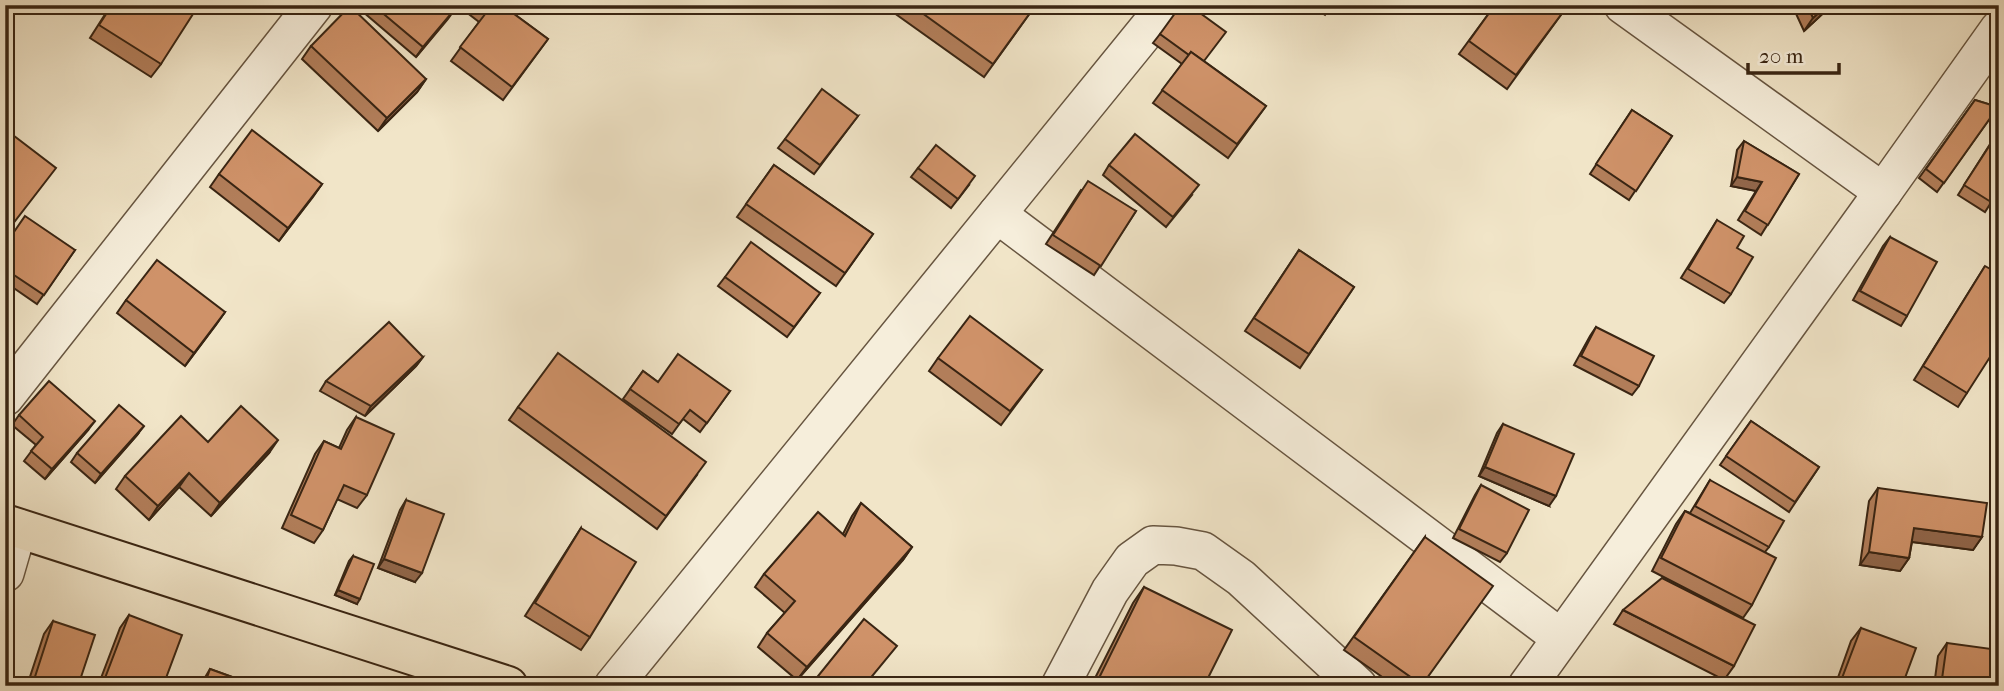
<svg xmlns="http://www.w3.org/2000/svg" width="2004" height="691" viewBox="0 0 2004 691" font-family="'IM FELL French Canon',serif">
	<rect width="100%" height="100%" fill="#f1e5c8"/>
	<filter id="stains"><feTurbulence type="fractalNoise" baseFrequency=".00286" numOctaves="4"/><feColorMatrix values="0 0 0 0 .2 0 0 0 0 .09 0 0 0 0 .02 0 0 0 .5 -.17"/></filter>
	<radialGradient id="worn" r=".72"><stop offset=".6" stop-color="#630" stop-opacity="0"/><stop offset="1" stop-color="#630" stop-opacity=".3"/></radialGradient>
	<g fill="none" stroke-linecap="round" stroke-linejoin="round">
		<defs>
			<g id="minor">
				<polyline points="1883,192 1999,29"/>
				<polyline points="997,214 1561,638"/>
				<polyline points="5,397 314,5"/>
				<polyline points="5,573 18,528"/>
				<polyline points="613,686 1167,5"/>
				<polyline points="1060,686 1110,591 1132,560 1153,545 1176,546 1203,551 1241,578 1358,686"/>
				<polyline points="1527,686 1883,192 1623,5"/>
			</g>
			<polyline id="major" points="5,524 508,686"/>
		</defs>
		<!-- minor casing -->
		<use href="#minor" stroke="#675540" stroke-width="40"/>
		<!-- major casing -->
		<use href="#major" stroke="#392513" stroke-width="42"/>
		<!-- minor -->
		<use href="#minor" stroke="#f6eedb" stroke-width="37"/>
		<!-- major -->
		<use href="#major" stroke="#f1e5c8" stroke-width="38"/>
	</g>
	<!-- wall -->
	<g fill="#b27e5a" stroke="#392513" stroke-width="2">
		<polygon points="111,5 180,5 161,64 151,77 90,38"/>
		<polygon points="366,5 450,5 455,9 416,57 362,11"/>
		<polygon points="457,5 502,5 548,39 503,100 451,61 479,22"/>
		<polygon points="883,5 1019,5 1030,13 984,77"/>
		<polygon points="1310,5 1332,5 1325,15"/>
		<polygon points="1495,5 1566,8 1507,89 1459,54"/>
		<polygon points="1792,5 1832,5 1804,31"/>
		<polygon points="1160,34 1204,61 1266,106 1228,158 1153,103 1182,64 1153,43"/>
		<polygon points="311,46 426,79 417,92 378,131 302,59"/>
		<polygon points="1975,100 1998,107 1937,192 1919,178"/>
		<polygon points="1632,110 1672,136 1629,200 1590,174"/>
		<polygon points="858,116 814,174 778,148 785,139"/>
		<polygon points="1999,130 1999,190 1985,212 1958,195"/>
		<polygon points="1744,141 1799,174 1761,235 1738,220 1756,191 1731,186 1737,150"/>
		<polygon points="774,165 873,234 836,286 737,217"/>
		<polygon points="1109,165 1192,195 1166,227 1103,175"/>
		<polygon points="918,168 969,185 951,208 911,177"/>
		<polygon points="219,174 322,184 279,241 210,187"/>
		<polygon points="1081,190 1136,211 1094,275 1046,244"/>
		<polygon points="1717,220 1737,248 1731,294 1724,303 1681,278"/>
		<polygon points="1890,237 1907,316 1901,326 1853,300 1883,246"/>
		<polygon points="5,244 75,250 37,304 5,282"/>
		<polygon points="1299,250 1354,287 1300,368 1245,331"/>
		<polygon points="1985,266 1967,393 1958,407 1914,380"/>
		<polygon points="725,277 820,293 787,337 718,286"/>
		<polygon points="126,300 225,312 185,366 117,313"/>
		<polygon points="1596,327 1639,386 1632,395 1574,365 1590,336"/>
		<polygon points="423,357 416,366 365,416 320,391 326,381"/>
		<polygon points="938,358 1042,370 1001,425 929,371"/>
		<polygon points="643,371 658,382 730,391 700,432 683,419 672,434 623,399"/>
		<polygon points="518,407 697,475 657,529 509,420"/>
		<polygon points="19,415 88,430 45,479 24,461 36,445 12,425"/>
		<polygon points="356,417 367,495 357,508 337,499 323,530 314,543 282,528 315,454 324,441 339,448 347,430"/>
		<polygon points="1751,421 1819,467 1789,512 1720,465"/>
		<polygon points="1503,424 1549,506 1479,476 1497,433"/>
		<polygon points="137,435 95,483 71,462 77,453"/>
		<polygon points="208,442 269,453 211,516 179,487 149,520 116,489 125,476"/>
		<polygon points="1710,480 1769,547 1765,552 1752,605 1743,618 1652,571 1676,524 1685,511 1690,513"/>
		<polygon points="1481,485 1507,553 1500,562 1453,538 1475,495"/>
		<polygon points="1878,488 1982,537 1973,550 1912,542 1909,558 1900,571 1860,565 1869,501"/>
		<polygon points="406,500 415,582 378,568 400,510"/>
		<polygon points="861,503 912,547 903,560 797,680 758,647 767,633 785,613 755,587 764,574 843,534 852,516"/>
		<polygon points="581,528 590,637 581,650 525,616"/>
		<polygon points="1425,537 1422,686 1395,686 1344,650"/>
		<polygon points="353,556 357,604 335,595 349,561"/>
		<polygon points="1144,587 1204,686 1091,686 1133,603"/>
		<polygon points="1623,610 1734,666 1724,680 1614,624"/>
		<polygon points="129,615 163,686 98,686 120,628"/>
		<polygon points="53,621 78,686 27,686 44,634"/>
		<polygon points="1861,628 1902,686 1835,686 1851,641"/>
		<polygon points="1947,643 1999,686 1934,686 1938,656"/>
		<polygon points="210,669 257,686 200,686"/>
	</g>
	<!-- shaded-wall -->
	<g fill="#91664a" stroke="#392513" stroke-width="2">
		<polygon points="1827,5 1832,5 1804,31 1813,18"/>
		<polygon points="455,9 448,19 416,57 423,47"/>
		<polygon points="426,79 417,92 378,131 387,118"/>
		<polygon points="1737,177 1762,182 1756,191 1731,186"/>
		<polygon points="322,184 313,197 279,241 288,228"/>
		<polygon points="225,312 216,325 185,366 194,353"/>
		<polygon points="423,357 416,366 365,416 371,406"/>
		<polygon points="95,421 88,430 45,479 52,469"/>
		<polygon points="144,426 137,435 95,483 101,474"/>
		<polygon points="278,440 269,453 211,516 220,503"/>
		<polygon points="1485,467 1556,496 1549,506 1479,476"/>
		<polygon points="189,473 179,487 149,520 158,506"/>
		<polygon points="1914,528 1982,537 1973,550 1905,541"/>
		<polygon points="912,547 903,560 797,680 807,667"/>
		<polygon points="1869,552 1909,558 1900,571 1860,565"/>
		<polygon points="384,559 422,573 415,582 378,568"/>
		<polygon points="338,590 360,599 357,604 335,595"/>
	</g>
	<!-- building -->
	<g fill="#cf9269" stroke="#392513" stroke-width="2">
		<polygon points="112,5 180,5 193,14 161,64 99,25"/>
		<polygon points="373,5 450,5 455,9 423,47"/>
		<polygon points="484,5 502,5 548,39 512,87 460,47 489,9"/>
		<polygon points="911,5 1019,5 1030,13 993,64"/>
		<polygon points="1181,5 1189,5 1226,32 1204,61 1191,52 1189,55 1160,34"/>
		<polygon points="1495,5 1562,5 1566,8 1516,75 1469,41"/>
		<polygon points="1807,5 1827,5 1813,18"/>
		<polygon points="350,6 426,79 387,118 311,46"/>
		<polygon points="1191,52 1266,106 1237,144 1162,90"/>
		<polygon points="822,89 858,116 820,165 785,139"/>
		<polygon points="1975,100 1998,107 1944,183 1926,169"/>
		<polygon points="1632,110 1672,136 1636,191 1596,164"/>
		<polygon points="5,129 56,168 5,234"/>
		<polygon points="252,130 322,184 288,228 219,174"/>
		<polygon points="1999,131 1999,190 1991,202 1964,185"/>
		<polygon points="1135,134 1199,185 1173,217 1109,165"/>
		<polygon points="1744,141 1799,174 1768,225 1745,211 1762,182 1737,177"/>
		<polygon points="936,145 975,176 958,199 918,168"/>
		<polygon points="774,165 873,234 845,273 746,204"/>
		<polygon points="1088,181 1136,211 1101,266 1053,235"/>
		<polygon points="25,216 75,250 44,295 5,269 5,245"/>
		<polygon points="1717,220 1744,236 1737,248 1753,257 1731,294 1688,269"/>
		<polygon points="1890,237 1937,262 1907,316 1860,291"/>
		<polygon points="751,242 820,293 794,327 725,277"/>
		<polygon points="1299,250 1354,287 1309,354 1254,318"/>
		<polygon points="157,260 225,312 194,353 126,300"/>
		<polygon points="1985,266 1999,274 1999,343 1967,393 1923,366"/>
		<polygon points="970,316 1042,370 1010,411 938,358"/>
		<polygon points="389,322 423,357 371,406 326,381"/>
		<polygon points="1596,327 1654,356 1639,386 1581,356"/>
		<polygon points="558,353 706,462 666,516 518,407"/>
		<polygon points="678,354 730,391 707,423 690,410 679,424 630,389 643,371 658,382"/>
		<polygon points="49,381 95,421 52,469 31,451 43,437 19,415"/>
		<polygon points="119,405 144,426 101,474 77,453"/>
		<polygon points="241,406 278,440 220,503 189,473 158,506 125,476 181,416 208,442"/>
		<polygon points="356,417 394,434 367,495 344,485 323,530 291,515 324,441 341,449"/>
		<polygon points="1751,421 1819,467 1795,502 1726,456"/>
		<polygon points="1503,424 1574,454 1556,496 1485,467"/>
		<polygon points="1710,480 1784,521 1769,547 1695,506"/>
		<polygon points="1481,485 1529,510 1507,553 1459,529"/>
		<polygon points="1878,488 1987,503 1982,537 1914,528 1909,558 1869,552"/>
		<polygon points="406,500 444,514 422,573 384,559"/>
		<polygon points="861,503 912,547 807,667 767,633 795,601 764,574 818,512 845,536"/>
		<polygon points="1685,511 1776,558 1752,605 1661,558"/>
		<polygon points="581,528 636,562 590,637 535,603"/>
		<polygon points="1425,537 1493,586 1422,685 1354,637"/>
		<polygon points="353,556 374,564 360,599 338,590"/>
		<polygon points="1662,578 1755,625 1734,666 1623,610"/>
		<polygon points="1144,587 1232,630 1204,686 1095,686"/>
		<polygon points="129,615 182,635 163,686 102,686"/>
		<polygon points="864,619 897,646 864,686 810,686"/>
		<polygon points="53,621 95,635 78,686 32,686"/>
		<polygon points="1861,628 1916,648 1902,686 1839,686"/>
		<polygon points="1947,643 1999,650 1999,686 1941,686"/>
		<polygon points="210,669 257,686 204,686"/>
		<polygon points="1591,680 1606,686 1589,686"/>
	</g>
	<!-- margin -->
	<rect width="2004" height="691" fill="none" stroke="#f1e5c8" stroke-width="28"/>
	<rect x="7" y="7" width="1990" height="677" fill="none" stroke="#392513" stroke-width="3.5"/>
	<rect x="14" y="14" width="1976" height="663" fill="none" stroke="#392513" stroke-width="2"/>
	<!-- scale -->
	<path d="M1748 63v10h91v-10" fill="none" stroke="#392513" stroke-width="3.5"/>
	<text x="1759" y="63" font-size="21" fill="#392513" stroke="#f6eedb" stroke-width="5" paint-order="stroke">20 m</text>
	<rect width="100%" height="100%" filter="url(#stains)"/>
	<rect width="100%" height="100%" fill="url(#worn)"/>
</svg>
